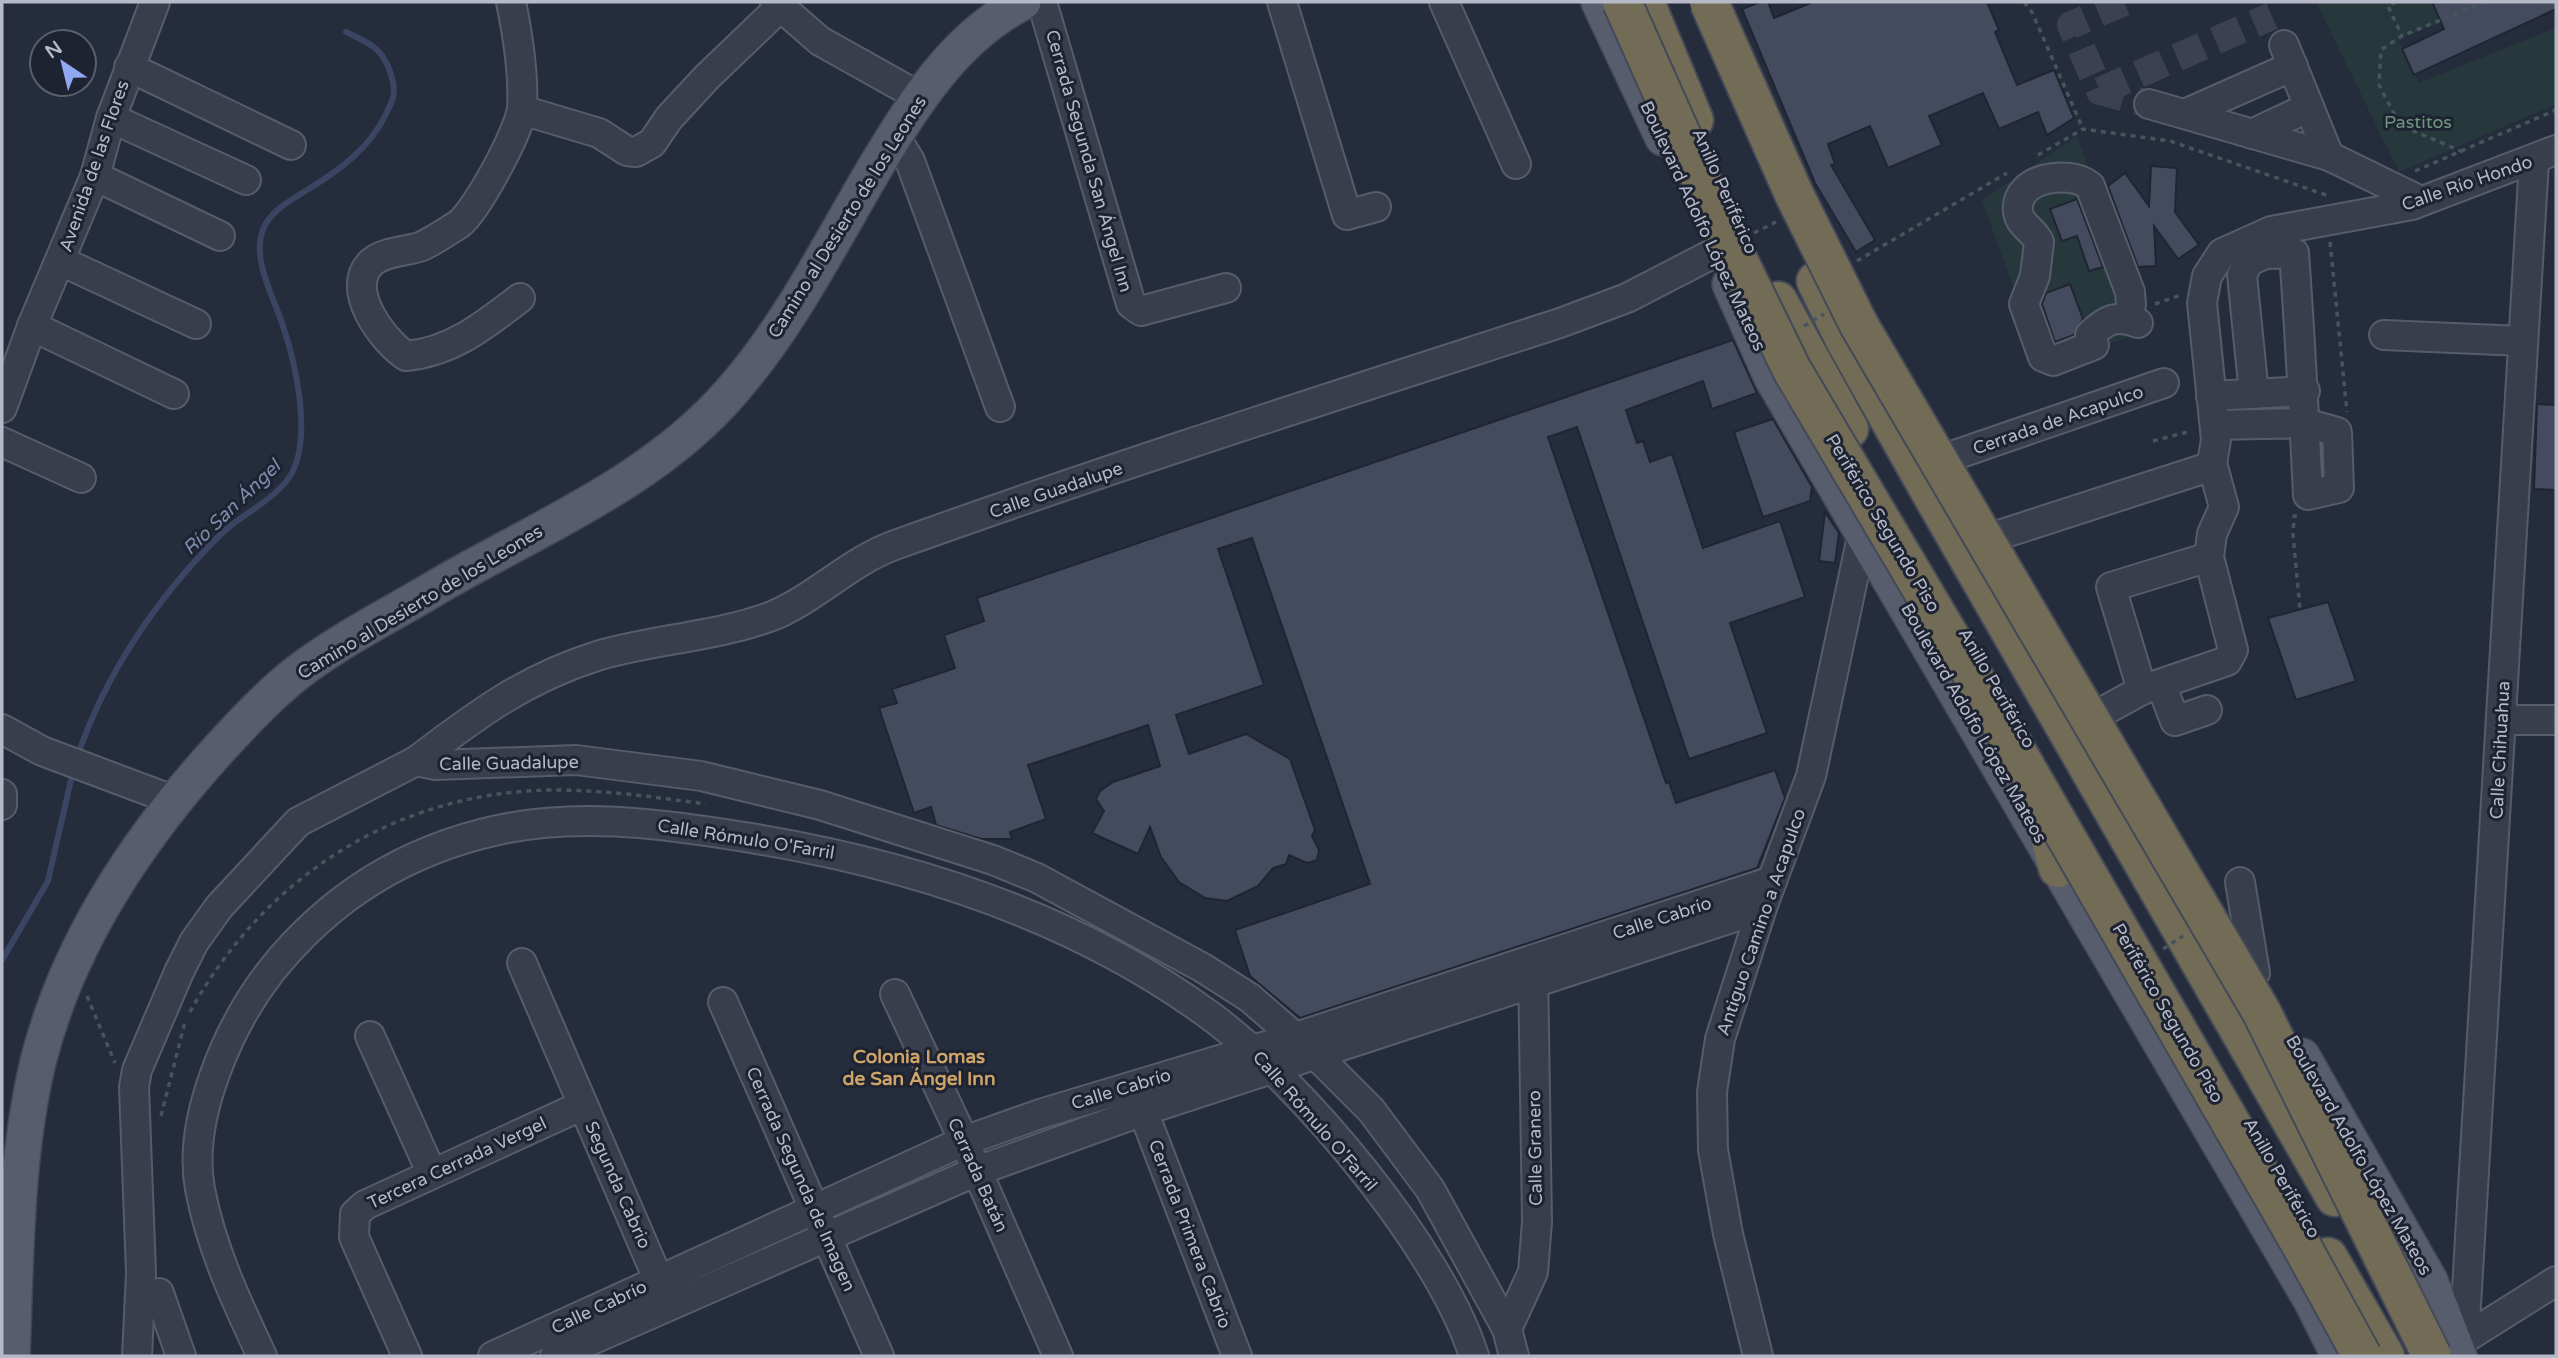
<svg xmlns="http://www.w3.org/2000/svg" width="2558" height="1358" viewBox="0 0 2558 1358" font-family="'Varela Round',sans-serif">
	<rect width="100%" height="100%" fill="#252c3c"/>
	<!-- green -->
	<g fill="#27383d">
		<polygon points="2316,2 2435,2 2444,20 2398,40 2419,83 2555,28 2556,104 2399,172"/>
		<polygon points="2077,136 2149,330 2042,367 1982,200"/>
	</g>
	<g fill="none" stroke-linecap="round" stroke-linejoin="round">
		<!-- stream -->
		<g stroke="#3a4563" stroke-width="6">
			<path d="M77,758C105,673 159,595 222,533C242,514 280,497 293,471C311,434 296,364 283,326C274,297 249,256 265,225C274,208 295,198 310,188C340,170 369,148 385,116C391,103 396,96 393,82C386,51 374,45 346,32"/>
			<polyline points="2,960 48,881 73,771"/>
		</g>
	</g>
	<!-- building -->
	<g fill="#454b5e" stroke="#202534" stroke-width="2">
		<polygon points="1760,2 1768,2 1774,18 1813,2 1987,2 1999,30 1995,32 2017,85 2054,70 2074,118 2047,135 2038,112 1999,129 1983,93 1929,116 1942,145 1888,168 1870,126 1828,144 1835,164 1831,165 1875,240 1856,252 1815,183 1742,9"/>
		<polygon points="2432,2 2556,2 2556,9 2414,75 2402,49 2444,29"/>
		<polygon points="2151,166 2177,168 2175,212 2199,245 2178,259 2154,226 2156,266 2138,267 2108,186 2125,173 2149,206"/>
		<polygon points="2077,199 2103,267 2089,271 2077,236 2062,241 2050,209"/>
		<polygon points="2070,284 2083,319 2074,335 2055,342 2042,304 2046,293"/>
		<polygon points="1733,340 1757,393 1712,409 1703,381 1626,410 1637,443 1643,441 1650,462 1672,454 1703,548 1780,521 1805,597 1730,623 1767,733 1689,759 1577,427 1548,437 1666,783 1669,782 1676,803 1775,770 1785,798 1757,868 1300,1018 1250,976 1235,930 1370,884 1252,538 1218,549 1264,685 1176,715 1189,754 1246,734 1290,759 1315,830 1312,836 1319,850 1317,860 1307,863 1289,855 1286,864 1273,868 1258,886 1227,901 1205,898 1179,882 1161,857 1150,827 1138,854 1092,833 1104,811 1096,799 1100,791 1113,782 1160,766 1148,725 1028,765 1046,819 1010,832 1012,839 981,839 936,825 931,807 914,813 879,708 897,703 892,689 955,668 944,635 984,621 977,598"/>
		<polygon points="2537,404 2556,405 2556,490 2534,489"/>
		<polygon points="1773,419 1812,487 1810,501 1763,517 1734,432"/>
		<polygon points="1825,512 1839,533 1835,563 1819,561"/>
		<polygon points="2328,602 2356,681 2296,700 2268,618"/>
	</g>
	<g fill="none" stroke-linecap="round" stroke-linejoin="round">
		<!-- minor-tunnel -->
		<g stroke="#3b4151" stroke-width="28" stroke-dasharray="28 14" stroke-linecap="butt">
			<polyline points="2124,2 2071,25 2100,91 2149,104"/>
			<polyline points="2100,91 2272,16"/>
		</g>
		<defs>
			<g id="minor">
				<path d="M511,2C518,36 524,72 522,108C520,130 477,210 459,224C448,231 435,240 422,246C407,252 385,251 372,262C343,288 383,341 406,356C451,352 484,326 520,298"/>
				<polyline points="775,2 820,41 920,97"/>
				<polyline points="1042,2 1131,304 1141,311 1226,288"/>
				<polyline points="1282,2 1347,215 1376,207"/>
				<polyline points="1444,2 1516,164"/>
				<polyline points="2284,45 2329,156"/>
				<polyline points="129,67 291,145"/>
				<polyline points="2149,104 2329,156 2421,201"/>
				<polyline points="522,110 599,133 627,151 636,152 652,143 669,118 707,77 779,8"/>
				<polyline points="2187,113 2293,66"/>
				<polyline points="111,118 246,180"/>
				<polyline points="2252,134 2309,107"/>
				<polyline points="895,136 910,161 1000,407"/>
				<polyline points="95,176 220,236"/>
				<polyline points="61,261 196,324"/>
				<path d="M2127,319L2131,305L2130,292L2090,186C2069,169 2014,177 2018,212C2020,226 2034,230 2039,242L2035,276L2024,304L2043,357L2053,361L2094,345L2090,335C2107,319 2115,315 2138,323"/>
				<polyline points="32,326 174,394"/>
				<polyline points="2384,335 2522,341"/>
				<polyline points="2211,396 2305,391"/>
				<polyline points="2,408 32,326 95,176 111,118 155,2"/>
				<path d="M2215,425L2305,423L2337,432L2339,488L2308,495C2304,414 2300,334 2294,253L2266,254L2249,261L2242,275L2254,394"/>
				<polyline points="2,442 81,478"/>
				<polyline points="1952,456 2164,383"/>
				<polyline points="1999,535 2206,468 2212,463 2216,440 2202,303 2207,276 2222,253 2271,231 2412,205 2556,150"/>
				<polyline points="2161,684 2175,721 2207,710"/>
				<polyline points="2142,690 2111,587 2209,557"/>
				<polyline points="2102,712 2142,690 2227,661 2233,650 2209,557 2212,534 2224,507 2212,463"/>
				<polyline points="2502,720 2556,720"/>
				<polyline points="2,729 42,751 173,800"/>
				<path d="M416,761C475,716 524,679 597,656C654,639 716,637 772,616C816,598 850,561 895,545C1115,466 1338,395 1560,323L1627,298L1716,252"/>
				<polyline points="2,794 2,805"/>
				<polyline points="2240,882 2255,973"/>
				<polyline points="522,963 665,1295"/>
				<polyline points="895,994 964,1141 1058,1356"/>
				<polyline points="723,1002 879,1356"/>
				<polyline points="370,1036 432,1174"/>
				<polyline points="1143,1111 1237,1356"/>
				<polyline points="159,1293 181,1356"/>
				<polyline points="1507,1329 1533,1272 1537,1222 1533,967"/>
				<polyline points="2464,1339 2534,161"/>
				<polyline points="2464,1339 2556,1281"/>
				<polyline points="137,1356 141,1273 134,1087 137,1070 179,972 194,942 219,907 298,822 416,761 436,765 576,760 701,776 820,805 993,860 1037,878 1203,968 1250,998 1317,1056 1371,1110 1430,1189 1507,1329 1514,1356"/>
				<path d="M262,1356C237,1303 211,1248 200,1189C187,1119 229,1025 271,971C330,897 406,850 498,830C576,813 655,823 732,835C902,861 1073,914 1212,1017C1303,1085 1440,1248 1474,1356"/>
				<polyline points="407,1356 354,1237 355,1214 365,1205 583,1105"/>
				<polyline points="493,1356 964,1141 1040,1114 1296,1037 1772,881"/>
				<polyline points="555,1356 977,1171 1143,1111 1762,908"/>
				<polyline points="1758,1356 1728,1234 1713,1150 1712,1092 1720,1039 1762,908 1811,776 1863,532"/>
			</g>
			<g id="major">
				<polyline points="1599,2 1663,138"/>
				<polyline points="1730,284 1772,378 2311,1300 2339,1356"/>
				<polyline points="2302,1056 2430,1281 2459,1356"/>
				<path d="M12,1356C16,1259 15,1158 38,1062C68,942 138,838 220,748C244,722 269,695 297,673C341,639 394,613 442,584C541,527 655,480 731,392C790,325 831,242 876,166C915,102 955,37 1023,2"/>
			</g>
			<g id="highway">
				<polyline points="1645,2 1694,120"/>
				<polyline points="1816,281 1846,342 1927,486 2335,1197"/>
				<polyline points="1778,301 1849,429"/>
				<polyline points="2042,806 2058,868"/>
				<polyline points="2328,1257 2385,1356"/>
			</g>
		</defs>
		<!-- minor casing -->
		<use href="#minor" stroke="#575c6b" stroke-width="32"/>
		<!-- major casing -->
		<use href="#major" stroke="#424756" stroke-width="38"/>
		<!-- highway casing -->
		<use href="#highway" stroke="#444958" stroke-width="42"/>
		<!-- path -->
		<g stroke="#45555b" stroke-width="3.5" stroke-dasharray="5 5" stroke-linecap="butt">
			<polyline points="2024,2 2032,12 2083,129"/>
			<polyline points="2396,2 2388,6 2402,36"/>
			<polyline points="2463,152 2400,125 2379,85 2381,50 2402,36 2484,2"/>
			<polyline points="2038,155 2083,129 2170,141 2329,196"/>
			<polyline points="2415,171 2556,110"/>
			<polyline points="2330,242 2347,412"/>
			<polyline points="1857,261 2007,173"/>
			<polyline points="2155,304 2181,295"/>
			<polyline points="2153,441 2192,431"/>
			<polyline points="2297,516 2294,516 2293,535 2300,609"/>
			<polyline points="87,996 115,1063"/>
			<path d="M190,1012C264,877 396,792 552,790C604,790 655,797 706,804"/>
			<polyline points="161,1116 185,1022"/>
		</g>
		<!-- minor -->
		<use href="#minor" stroke="#393e4d" stroke-width="28"/>
		<!-- major -->
		<use href="#major" stroke="#575d6d" stroke-width="35"/>
		<!-- highway -->
		<use href="#highway" stroke="#726c57" stroke-width="38"/>
		<defs>
			<g id="highway-bridge">
				<polyline points="1622,2 1725,233 1792,370 1975,679 2300,1243 2362,1356"/>
				<polyline points="1709,2 1794,194 1859,325 2261,1011 2432,1356"/>
			</g>
		</defs>
		<!-- highway-bridge casing -->
		<use href="#highway-bridge" stroke="#444958" stroke-width="42" stroke-linecap="butt"/>
		<!-- path-bridge -->
		<g stroke="#45555b" stroke-width="3.5" stroke-dasharray="5 5" stroke-linecap="butt">
			<polyline points="1754,233 1776,222"/>
			<polyline points="1804,326 1824,314"/>
			<polyline points="2163,949 2183,936"/>
		</g>
		<!-- highway-bridge -->
		<use href="#highway-bridge" stroke="#726c57" stroke-width="38"/>
	</g>
	<g text-anchor="middle" stroke-width="6" stroke-linejoin="round" paint-order="stroke">
		<!-- park labels -->
		<g font-size="18" fill="#6e977d" stroke="#1e2332">
			<text x="2418" y="128">Pastitos</text>
		</g>
		<!-- street labels -->
		<g font-size="18" fill="#b5b9c8" stroke="#1e2332">
			<text transform="translate(1089 161) rotate(74)" y="6">Cerrada Segunda San Ángel Inn</text>
			<text transform="translate(94 166) rotate(-71)" y="6">Avenida de las Flores</text>
			<text transform="translate(2467 183) rotate(-19)" y="6">Calle Río Hondo</text>
			<text transform="translate(1725 191) rotate(66)" y="6">Anillo Periférico</text>
			<text transform="translate(847 217) rotate(-58)" y="6">Camino al Desierto de los Leones</text>
			<text transform="translate(1703 226) rotate(65)" y="6">Boulevard Adolfo López Mateos</text>
			<text transform="translate(2058 420) rotate(-19)" y="6">Cerrada de Acapulco</text>
			<text transform="translate(1056 490) rotate(-19)" y="6">Calle Guadalupe</text>
			<text transform="translate(1883 523) rotate(59)" y="6">Periférico Segundo Piso</text>
			<text transform="translate(420 602) rotate(-31)" y="6">Camino al Desierto de los Leones</text>
			<text transform="translate(1997 688) rotate(60)" y="6">Anillo Periférico</text>
			<text transform="translate(1974 723) rotate(60)" y="6">Boulevard Adolfo López Mateos</text>
			<text transform="translate(2500 750) rotate(-87)" y="6">Calle Chihuahua</text>
			<text transform="translate(509 763) rotate(-1)" y="6">Calle Guadalupe</text>
			<text transform="translate(746 839) rotate(9)" y="6">Calle Rómulo O'Farril</text>
			<text transform="translate(1662 918) rotate(-18)" y="6">Calle Cabrío</text>
			<text transform="translate(1761 922) rotate(-71)" y="6">Antiguo Camino a Acapulco</text>
			<text transform="translate(2168 1013) rotate(60)" y="6">Periférico Segundo Piso</text>
			<text transform="translate(1121 1089) rotate(-17)" y="6">Calle Cabrío</text>
			<text transform="translate(1315 1121) rotate(49)" y="6">Calle Rómulo O'Farril</text>
			<text transform="translate(1535 1148) rotate(-91)" y="6">Calle Granero</text>
			<text transform="translate(2359 1155) rotate(60)" y="6">Boulevard Adolfo López Mateos</text>
			<text transform="translate(457 1163) rotate(-25)" y="6">Tercera Cerrada Vergel</text>
			<text transform="translate(978 1175) rotate(66)" y="6">Cerrada Batán</text>
			<text transform="translate(2282 1178) rotate(60)" y="6">Anillo Periférico</text>
			<text transform="translate(801 1179) rotate(66)" y="6">Cerrada Segunda de Imagen</text>
			<text transform="translate(618 1185) rotate(66)" y="6">Segunda Cabrio</text>
			<text transform="translate(1190 1234) rotate(69)" y="6">Cerrada Primera Cabrio</text>
			<text transform="translate(599 1307) rotate(-25)" y="6">Calle Cabrío</text>
		</g>
		<!-- water labels -->
		<g font-size="19" font-style="italic" fill="#7e8cae" stroke="#1e2332">
			<text transform="translate(231 507) rotate(-44)" y="7">Río San Ángel</text>
		</g>
		<!-- neighbourhood labels -->
		<g font-size="19" font-weight="bold" fill="#cfa469" stroke="#1e2332">
			<text x="919" y="1063">Colonia Lomas<tspan x="919" dy="22">de San Ángel Inn</tspan></text>
		</g>
	</g>
	<!-- border -->
	<rect width="2558" height="1358" fill="none" stroke="#b5b9c8" stroke-width="7"/>
	<!-- north arrow -->
	<g transform="translate(63 63) rotate(325)"><circle r="33" fill="#1e2332" stroke="#5a5f6e" stroke-width="2"/>
	<path d="M0-5L12 26L0 18L-12 26Z" fill="#90a7f2"/>
	<text y="-10" font-size="19" font-weight="bold" text-anchor="middle" fill="#b5b9c8">N</text>
	</g>
</svg>
